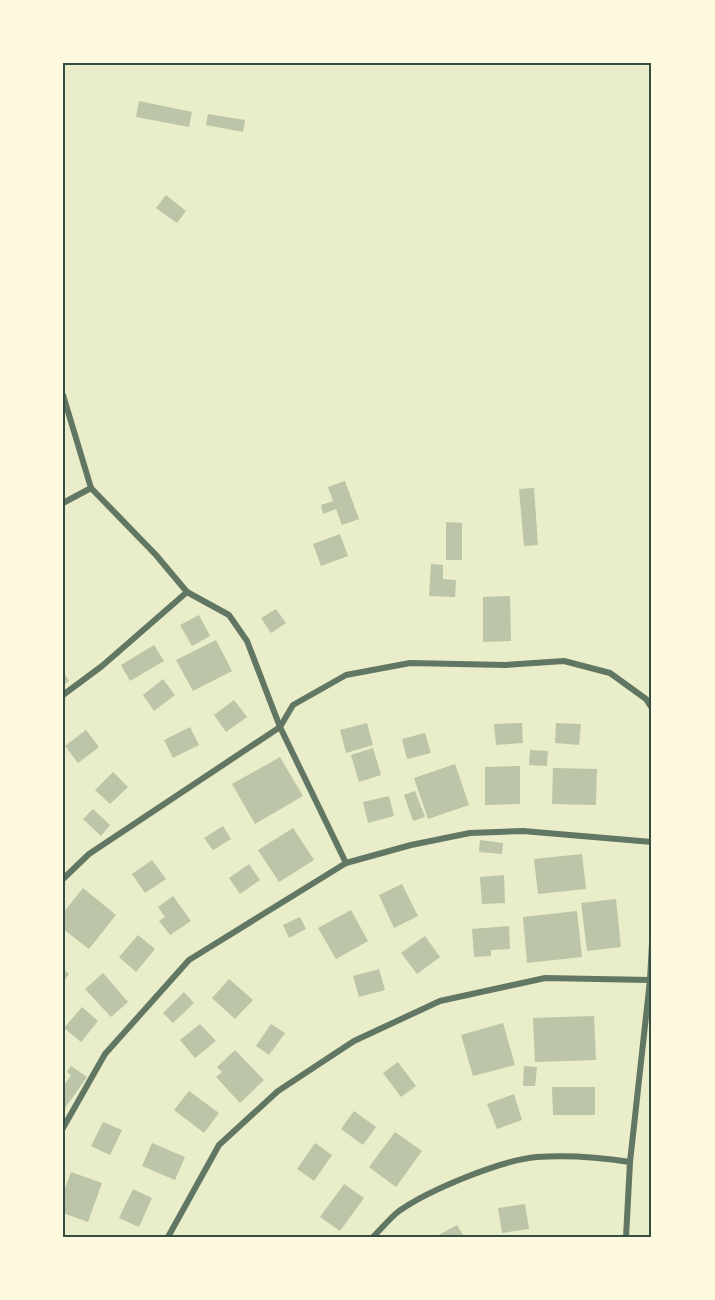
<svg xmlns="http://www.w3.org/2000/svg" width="715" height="1300" viewBox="0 0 715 1300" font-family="Ubuntu,sans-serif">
	<rect width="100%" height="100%" fill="#e9edc9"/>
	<!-- building -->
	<g fill="#bcc5a7">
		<polygon points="139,101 192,112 189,127 136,117"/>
		<polygon points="208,114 245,120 243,132 206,125"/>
		<polygon points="166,195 186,211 177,223 156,208"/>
		<polygon points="345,481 359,519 342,525 336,509 323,514 321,505 333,501 328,487"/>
		<polygon points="534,488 538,545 524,546 519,489"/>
		<polygon points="446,522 462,523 462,560 446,560"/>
		<polygon points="340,534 348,556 321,566 313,544"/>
		<polygon points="431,564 443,565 443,579 456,580 455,597 429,596"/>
		<polygon points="510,596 511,641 483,642 483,597"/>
		<polygon points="276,609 286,623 271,633 261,618"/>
		<polygon points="199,615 210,636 192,646 180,625"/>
		<polygon points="216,640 232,671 193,691 176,660"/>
		<polygon points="154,645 164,661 130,681 121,665"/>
		<polygon points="63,671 69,681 63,685"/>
		<polygon points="163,679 175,695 154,711 143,695"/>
		<polygon points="234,700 247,717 226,732 214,715"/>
		<polygon points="367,723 373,745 346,753 340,730"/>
		<polygon points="522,723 523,743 496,745 494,724"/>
		<polygon points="556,723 581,724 579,745 555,743"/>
		<polygon points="190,727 199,745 173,758 164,740"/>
		<polygon points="86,730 99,747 78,763 65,746"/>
		<polygon points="425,733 431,753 407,759 402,739"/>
		<polygon points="373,748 381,775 359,782 351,755"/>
		<polygon points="530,750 548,751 547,766 529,765"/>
		<polygon points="280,757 303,796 255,824 232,784"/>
		<polygon points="455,764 469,805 428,819 414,778"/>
		<polygon points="520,766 520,804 485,805 485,767"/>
		<polygon points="553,768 597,769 596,805 552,804"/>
		<polygon points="113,772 128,787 110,804 95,790"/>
		<polygon points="415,791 425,817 413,821 404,795"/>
		<polygon points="389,796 394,816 368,823 363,802"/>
		<polygon points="93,809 110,825 101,836 83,819"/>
		<polygon points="223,826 231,839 213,850 204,838"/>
		<polygon points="293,828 314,860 279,882 258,850"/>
		<polygon points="480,840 503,843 502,854 479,852"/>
		<polygon points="582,854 586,889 538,894 534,859"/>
		<polygon points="152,860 166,879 145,893 132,874"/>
		<polygon points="249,864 260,880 240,894 229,878"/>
		<polygon points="504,875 505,903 482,904 480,877"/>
		<polygon points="402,884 418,916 394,928 379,895"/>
		<polygon points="83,888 116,915 89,949 63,929 63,913"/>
		<polygon points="173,896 191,921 170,935 159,921 165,917 158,907"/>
		<polygon points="616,899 621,947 587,951 581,903"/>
		<polygon points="351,910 368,941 336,959 318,928"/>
		<polygon points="577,911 582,957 527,963 523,917"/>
		<polygon points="300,917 306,929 289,938 283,925"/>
		<polygon points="509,926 510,949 491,950 491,956 474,957 472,929"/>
		<polygon points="138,935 155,949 136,972 119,957"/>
		<polygon points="425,936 440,957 417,974 401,953"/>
		<polygon points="63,969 69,974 63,982"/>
		<polygon points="379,969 385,990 359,997 353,976"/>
		<polygon points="103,973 128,1002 111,1017 85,989"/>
		<polygon points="229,979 253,1000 235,1019 212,998"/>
		<polygon points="184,992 194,1003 173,1023 163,1013"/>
		<polygon points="82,1007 98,1021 81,1042 64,1028"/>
		<polygon points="594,1016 596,1060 535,1062 533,1018"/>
		<polygon points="503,1023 515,1065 473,1076 461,1035"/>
		<polygon points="200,1024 216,1041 195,1058 180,1040"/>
		<polygon points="271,1024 285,1033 269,1055 256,1046"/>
		<polygon points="235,1050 264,1080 240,1103 216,1077 222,1072 217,1067"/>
		<polygon points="398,1062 416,1086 401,1097 383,1073"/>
		<polygon points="71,1066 87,1077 63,1111 63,1087 71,1075 67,1072"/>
		<polygon points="524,1066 537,1067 535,1086 523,1086"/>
		<polygon points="552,1087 595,1087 595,1115 553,1115"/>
		<polygon points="189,1091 219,1113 204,1133 174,1110"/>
		<polygon points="514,1094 522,1120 497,1129 487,1104"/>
		<polygon points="354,1111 376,1127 363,1145 341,1129"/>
		<polygon points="103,1122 122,1130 110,1155 91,1146"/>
		<polygon points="395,1132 422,1151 396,1187 369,1167"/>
		<polygon points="152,1143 185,1157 175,1180 142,1166"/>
		<polygon points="315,1143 332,1155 314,1181 297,1169"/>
		<polygon points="71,1172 102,1183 88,1222 63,1213 63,1194"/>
		<polygon points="344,1184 364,1198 340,1231 320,1217"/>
		<polygon points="133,1189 152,1198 139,1227 119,1218"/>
		<polygon points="525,1204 529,1229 502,1233 498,1208"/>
		<polygon points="457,1225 464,1237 435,1237"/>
	</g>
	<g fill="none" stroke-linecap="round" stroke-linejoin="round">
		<!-- minor -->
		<g stroke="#617663" stroke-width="6">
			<polyline points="63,395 91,488 63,503"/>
			<polyline points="91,488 156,555 187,592"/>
			<polyline points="63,695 102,666 187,592 229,615 247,641 280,727"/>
			<polyline points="280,727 293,705 346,675 410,663 505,665 564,661 610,673 646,699 652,708"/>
			<polyline points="63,879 89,854 280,727 346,863"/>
			<polyline points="650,980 652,943"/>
			<polyline points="63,1128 105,1054 189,960 346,863 411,845 470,833 523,831 652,842"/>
			<polyline points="168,1237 219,1145 278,1091 354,1041 440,1001 545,978 650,980 630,1162 626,1237"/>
			<path d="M373,1237C381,1229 390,1218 399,1211C429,1190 501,1160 537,1157C569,1155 598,1157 630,1162"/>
		</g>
	</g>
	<!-- border -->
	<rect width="715" height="1300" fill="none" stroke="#fefae0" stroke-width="129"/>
	<rect x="64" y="64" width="586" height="1172" fill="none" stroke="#344e41" stroke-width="2"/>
</svg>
